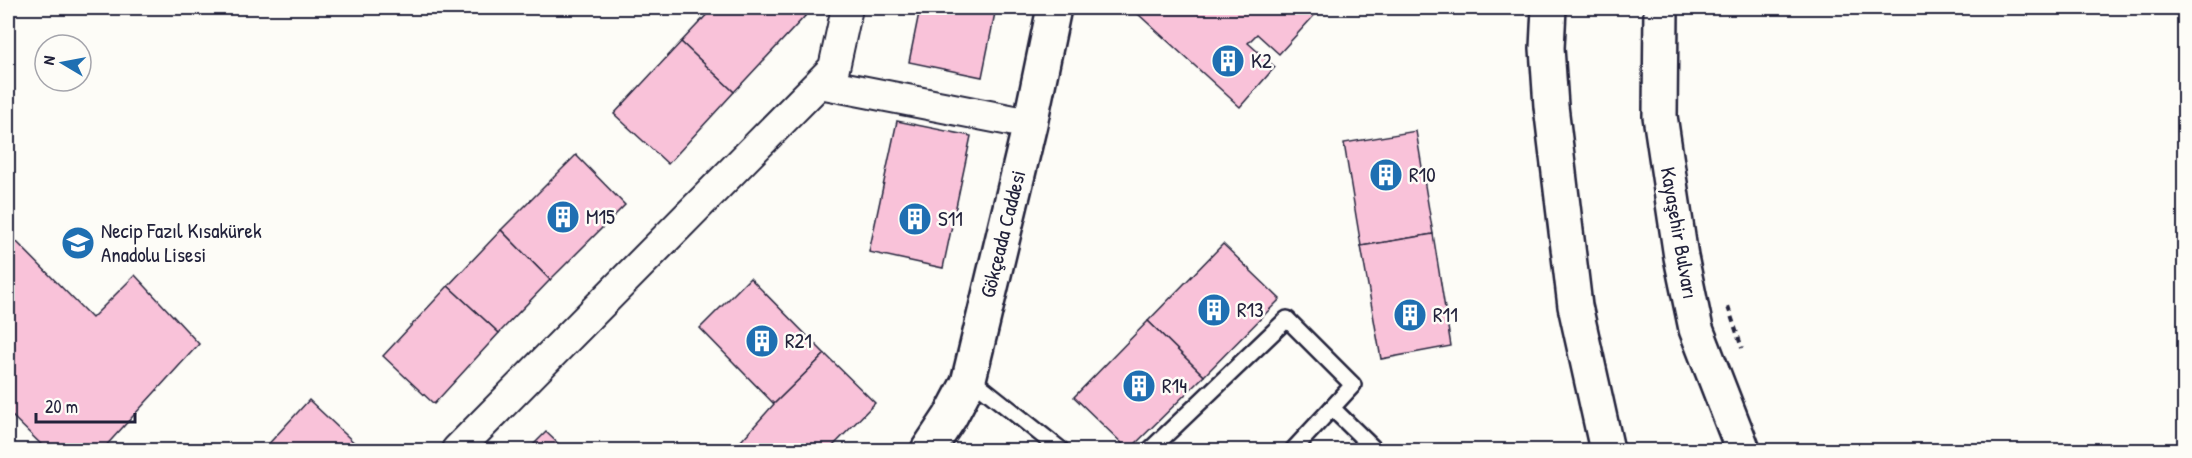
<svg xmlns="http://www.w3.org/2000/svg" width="2192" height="458" viewBox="0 0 2192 458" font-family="'Patrick Hand',sans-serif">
	<rect width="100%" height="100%" fill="#fdfcf7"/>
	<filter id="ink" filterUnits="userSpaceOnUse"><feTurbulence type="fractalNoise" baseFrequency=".0167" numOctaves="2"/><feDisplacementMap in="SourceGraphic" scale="12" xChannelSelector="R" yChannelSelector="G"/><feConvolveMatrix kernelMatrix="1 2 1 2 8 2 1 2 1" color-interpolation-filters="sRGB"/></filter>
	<g filter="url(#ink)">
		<!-- building -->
		<g fill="#f9c2d9" stroke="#22223b" stroke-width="1.5">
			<polygon points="713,8 800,8 807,14 734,92 681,42"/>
			<polygon points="920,8 996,8 982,77 909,62"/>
			<polygon points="1144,8 1321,8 1279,54 1257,34 1248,43 1275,67 1240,107 1138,14"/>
			<polygon points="681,42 734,92 668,164 614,114"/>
			<polygon points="897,121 971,136 943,268 869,252"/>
			<polygon points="1416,131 1433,234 1361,246 1344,143"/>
			<polygon points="576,155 625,205 550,280 501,230"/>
			<polygon points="501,230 550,280 499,333 448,286"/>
			<polygon points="8,233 92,318 135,275 199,344 102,450 47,450 8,412"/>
			<polygon points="1433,234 1451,346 1381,359 1361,246"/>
			<polygon points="1223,244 1280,299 1204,376 1148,321"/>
			<polygon points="750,278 825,354 774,404 700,328"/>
			<polygon points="448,286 499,333 434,404 383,356"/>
			<polygon points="1148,321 1204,376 1129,450 1074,397"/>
			<polygon points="825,354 875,403 829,450 733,450 774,404"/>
			<polygon points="309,400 362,450 263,450"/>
			<polygon points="546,432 565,450 528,450"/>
		</g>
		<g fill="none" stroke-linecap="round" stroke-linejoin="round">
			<defs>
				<g id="lane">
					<polyline points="969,377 1061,450"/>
					<polyline points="1332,408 1375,450"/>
					<polyline points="1150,450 1287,319 1353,385 1293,450"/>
				</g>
				<g id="street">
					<polyline points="820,83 1030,124"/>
					<polyline points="457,450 834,68 847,8"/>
				</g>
				<polyline id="secondary" points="928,450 950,417 968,383 1030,124 1054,8"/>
				<g id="primary">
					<polyline points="1549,8 1547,48 1551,106 1575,306 1607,450"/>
					<polyline points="1661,8 1660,116 1681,257 1696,329 1743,450"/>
				</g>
			</defs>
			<!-- lane casing -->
			<use href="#lane" stroke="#22223b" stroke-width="20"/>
			<!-- street casing -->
			<use href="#street" stroke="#22223b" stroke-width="34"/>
			<!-- secondary casing -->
			<use href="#secondary" stroke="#22223b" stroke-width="38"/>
			<!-- primary casing -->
			<use href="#primary" stroke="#22223b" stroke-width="38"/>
			<!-- path -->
			<polyline stroke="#22223b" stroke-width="4" stroke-dasharray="6 4.5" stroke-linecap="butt" points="1728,307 1742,348"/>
			<!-- lane -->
			<use href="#lane" stroke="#fdfcf7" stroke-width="15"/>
			<!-- street -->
			<use href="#street" stroke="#fdfcf7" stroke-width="30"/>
			<!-- secondary -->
			<use href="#secondary" stroke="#fdfcf7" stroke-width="33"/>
			<!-- primary -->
			<use href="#primary" stroke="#fdfcf7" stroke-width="33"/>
		</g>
	</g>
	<!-- icons -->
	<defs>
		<symbol id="building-disc" viewBox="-11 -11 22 22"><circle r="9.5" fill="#1f6fb2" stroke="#fdfcf7"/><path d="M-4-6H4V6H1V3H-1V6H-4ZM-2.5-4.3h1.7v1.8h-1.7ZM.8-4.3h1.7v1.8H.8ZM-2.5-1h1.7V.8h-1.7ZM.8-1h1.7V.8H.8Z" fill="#fff"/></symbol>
		<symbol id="school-disc" viewBox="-11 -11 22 22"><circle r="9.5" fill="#1f6fb2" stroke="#fdfcf7"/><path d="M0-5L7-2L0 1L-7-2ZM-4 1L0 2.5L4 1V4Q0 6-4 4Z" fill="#fff"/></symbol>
	</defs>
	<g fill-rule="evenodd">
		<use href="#building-disc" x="1209" y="42" width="38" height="38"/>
		<use href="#building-disc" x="1367" y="156" width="38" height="38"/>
		<use href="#building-disc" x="544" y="198" width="38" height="38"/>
		<use href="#building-disc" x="896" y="200" width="38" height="38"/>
		<use href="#school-disc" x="59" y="224" width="38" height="38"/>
		<use href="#building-disc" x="1195" y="291" width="38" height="38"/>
		<use href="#building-disc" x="1391" y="296" width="38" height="38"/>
		<use href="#building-disc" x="743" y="322" width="38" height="38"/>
		<use href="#building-disc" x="1120" y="367" width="38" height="38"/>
	</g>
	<g text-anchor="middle" stroke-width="5" stroke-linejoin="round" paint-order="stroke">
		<!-- poi labels -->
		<g font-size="21" fill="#22223b" stroke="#fdfcf7" text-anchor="start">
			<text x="1251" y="68">K2</text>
			<text x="1409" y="182">R10</text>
			<text x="586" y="224">M15</text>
			<text x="938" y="226">S11</text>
			<text x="101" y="238">Necip Fazıl Kısakürek<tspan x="101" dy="24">Anadolu Lisesi</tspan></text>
			<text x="1237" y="317">R13</text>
			<text x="1433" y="322">R11</text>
			<text x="785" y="348">R21</text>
			<text x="1162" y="393">R14</text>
		</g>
		<!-- street labels -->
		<g font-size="21" fill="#22223b" stroke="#fdfcf7">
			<text transform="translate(1679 233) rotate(80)" y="7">Kayaşehir Bulvarı</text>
			<text transform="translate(1003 234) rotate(-76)" y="7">Gökçeada Caddesi</text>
		</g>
	</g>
	<!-- margin -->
	<rect width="2192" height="458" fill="none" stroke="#fdfcf7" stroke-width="30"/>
	<rect x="15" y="15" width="2162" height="428" fill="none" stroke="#22223b" stroke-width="2" filter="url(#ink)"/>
	<!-- north arrow -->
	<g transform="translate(63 63) rotate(280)"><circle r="28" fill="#fdfcf7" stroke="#a5a5ac" stroke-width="1.5"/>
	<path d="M0-4.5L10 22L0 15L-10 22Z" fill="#1f6fb2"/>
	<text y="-9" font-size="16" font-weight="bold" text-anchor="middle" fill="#22223b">N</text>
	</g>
	<!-- scale -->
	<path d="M36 413v9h99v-9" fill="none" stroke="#22223b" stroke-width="3"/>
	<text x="45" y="413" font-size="18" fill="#22223b" stroke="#fdfcf7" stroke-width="4.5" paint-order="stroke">20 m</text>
</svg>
